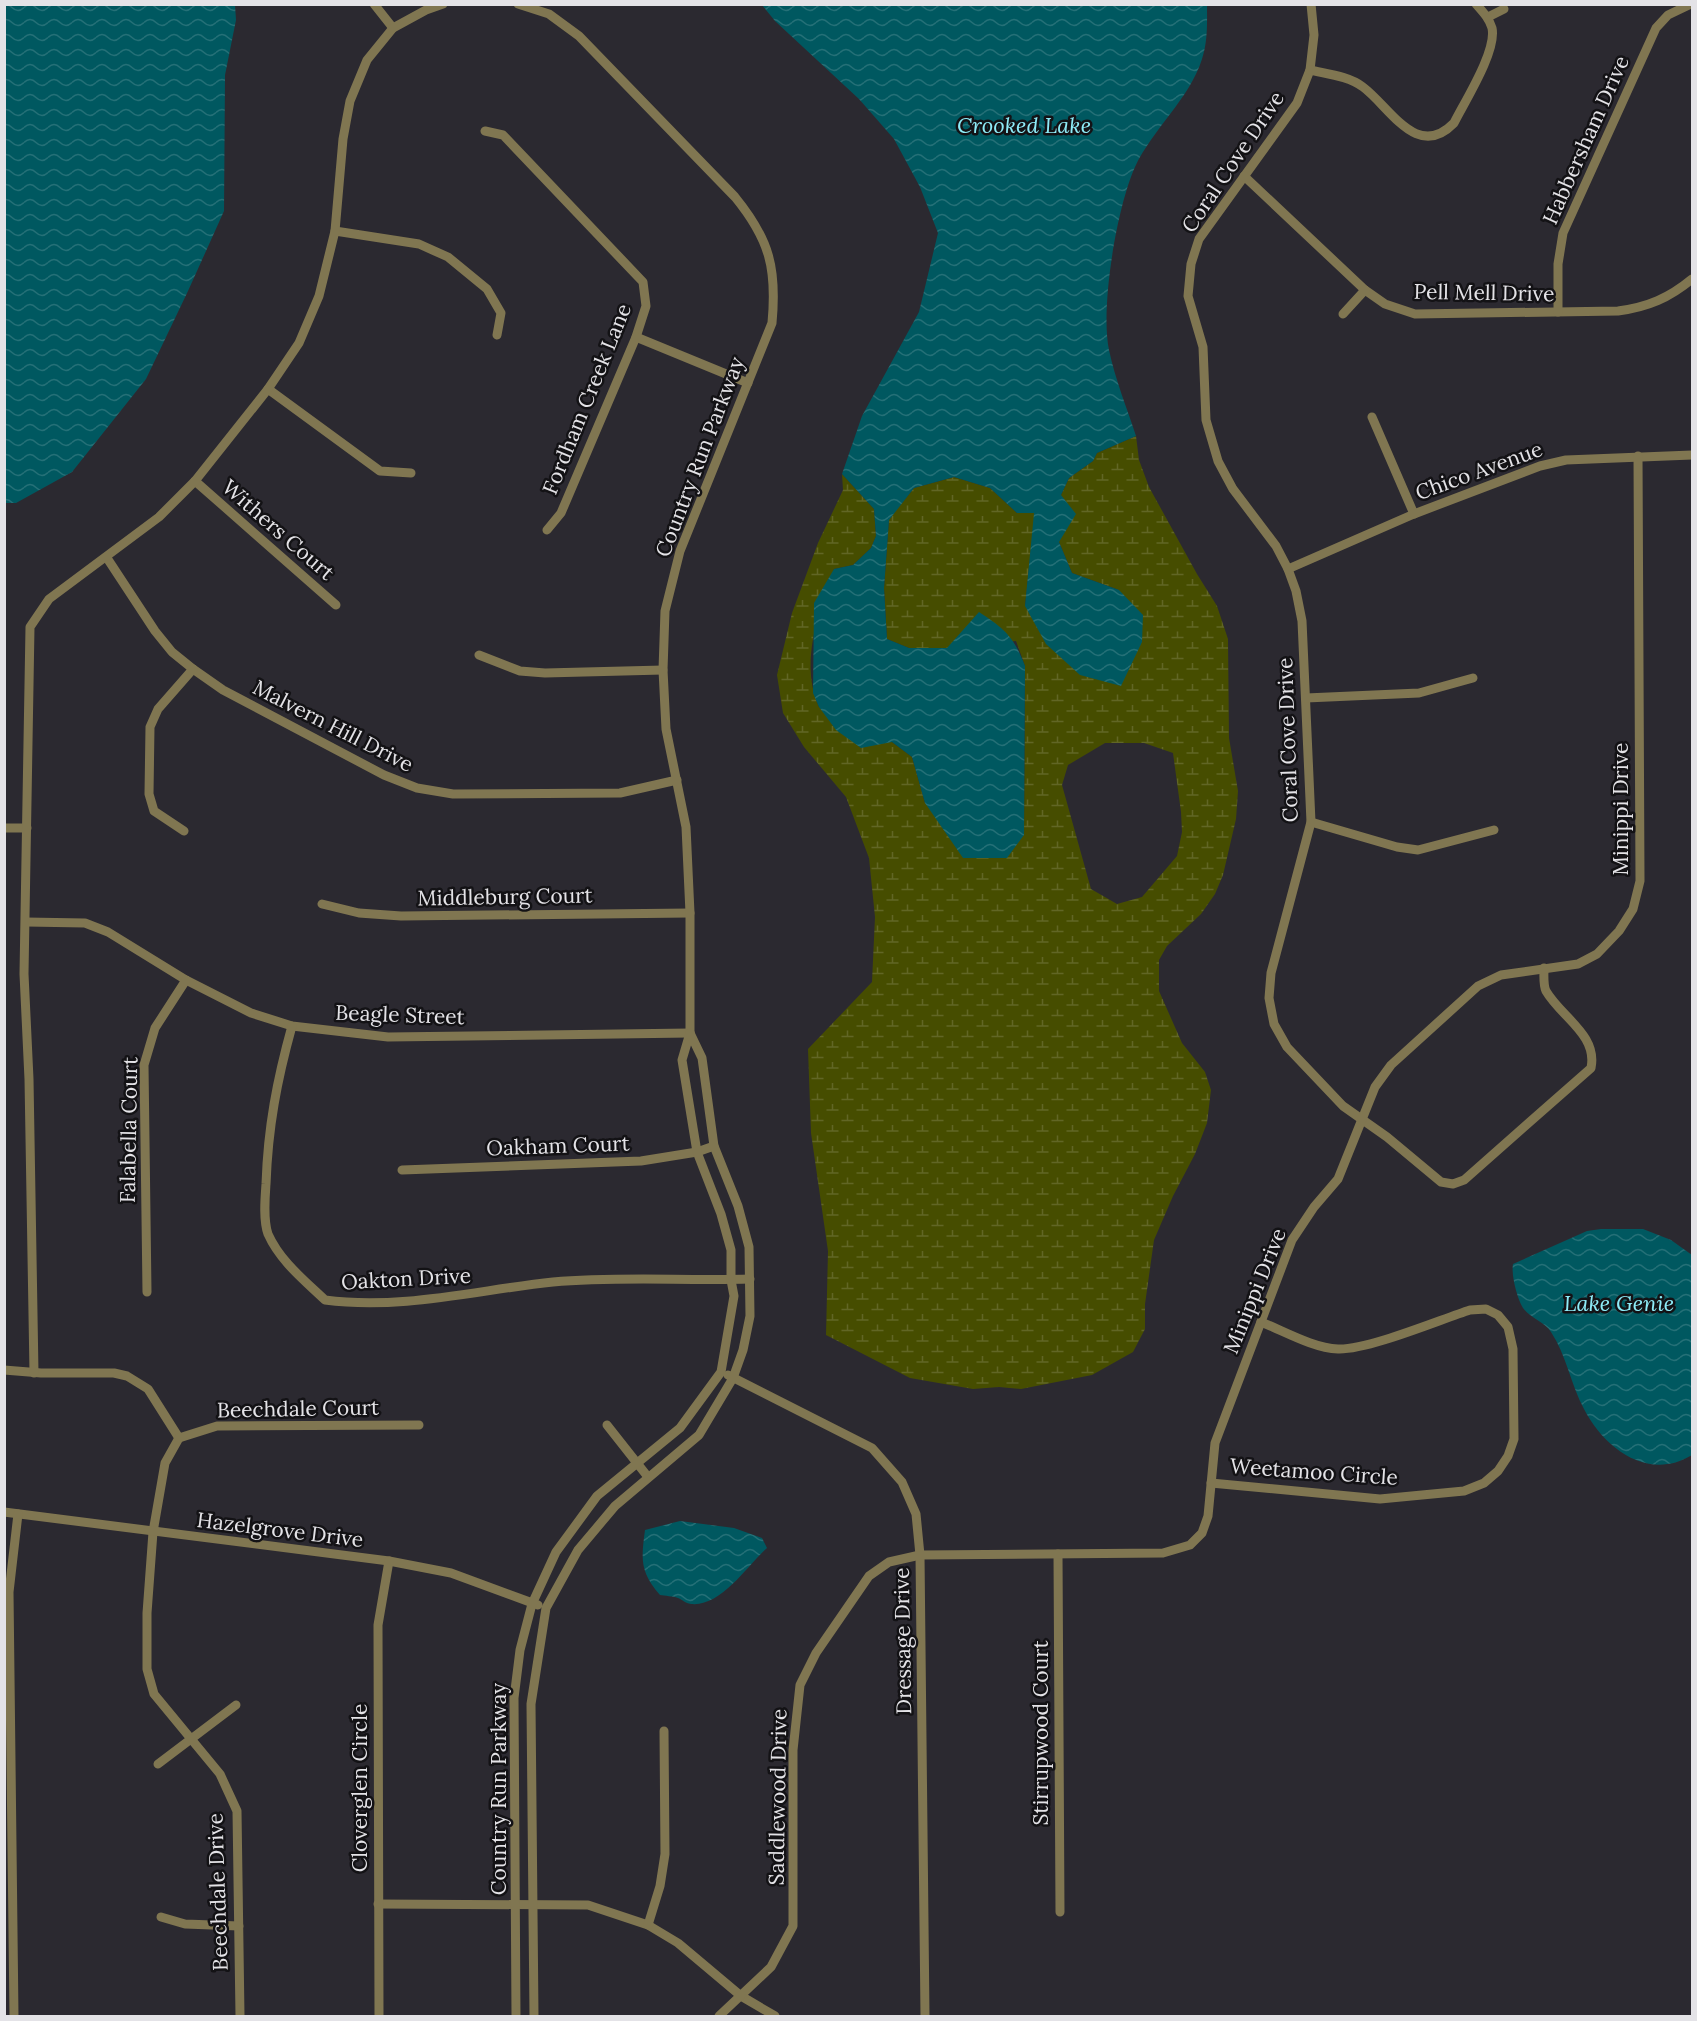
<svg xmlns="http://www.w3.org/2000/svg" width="1697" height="2021" viewBox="0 0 1697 2021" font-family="Lora,serif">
	<defs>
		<pattern id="wetland-marsh" width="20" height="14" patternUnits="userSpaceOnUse" patternTransform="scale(1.5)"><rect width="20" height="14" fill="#464d00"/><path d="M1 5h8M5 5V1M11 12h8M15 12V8" fill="none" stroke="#616625"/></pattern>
		<pattern id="water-waves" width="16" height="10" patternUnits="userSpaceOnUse" patternTransform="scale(1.5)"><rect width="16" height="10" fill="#005860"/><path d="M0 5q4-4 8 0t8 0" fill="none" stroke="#257077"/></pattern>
	</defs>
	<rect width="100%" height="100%" fill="#2b2930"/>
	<!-- wetland -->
	<path fill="url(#wetland-marsh)" fill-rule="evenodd" d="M1136,436L1139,460L1149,487L1197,574L1217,606L1228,639L1229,738L1238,791L1236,819L1223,875L1215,894L1201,914L1167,946L1159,960V991L1182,1043L1205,1072L1211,1090L1207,1123L1195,1154L1173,1196L1154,1240L1145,1304V1329L1133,1352L1092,1375L1021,1389L999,1387L973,1389L910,1378L826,1335L828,1251L811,1133L808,1049L872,982L875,917L869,858L846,797L804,747L783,713L777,675L792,613L818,543L843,490L842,474L874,509L876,536L871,548L853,565L834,569C819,612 799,663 819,707L892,742L912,757L925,803L1024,835L1025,666L1016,641L947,648H909L887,639L884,588L889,519L914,488L954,477L990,488L1017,513H1035L1025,606L1119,590L1072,573L1059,542L1061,495L1069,478L1093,461L1097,453ZM1105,743H1144L1173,753L1181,812L1182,832L1177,856L1142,897L1117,904L1091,889L1062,785L1068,765Z"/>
	<!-- water -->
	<g fill="url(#water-waves)">
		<polygon points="4,5 235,5 236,20 225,75 224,211 188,291 146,379 72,472 16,503 5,503"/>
		<path d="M762,5H1207C1207,22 1208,41 1202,59C1190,98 1152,130 1135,167C1117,207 1100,307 1109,350C1115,379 1127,408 1136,436L1097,453L1093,461L1069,478L1061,495L1076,514L1059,542L1072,573L1119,590L1143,615L1142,642L1121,686L1080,675L1046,644L1025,606L1034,513H1017L990,488L954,477L914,488L889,520L884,588L887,639L909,648H947L979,612C1005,629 1014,637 1025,666L1024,835L1007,858H963L925,803L912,757L892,742L861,748L836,730L819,707L813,693L814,603L834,569L853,565L871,548L876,536L874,509L842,474L862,416L919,312L938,233L920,187L894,139L859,99L775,21Z"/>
		<path d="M1601,1229H1643L1671,1240L1692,1255V1455C1648,1482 1604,1448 1584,1409C1571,1385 1566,1354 1551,1332C1545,1322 1530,1318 1523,1308C1517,1298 1511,1275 1513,1264L1587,1231Z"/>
		<path d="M680,1521L734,1528L762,1538L767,1548C746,1567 721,1607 691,1604C685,1603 683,1600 678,1598C673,1596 665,1596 660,1595C640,1572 641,1560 645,1530Z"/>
	</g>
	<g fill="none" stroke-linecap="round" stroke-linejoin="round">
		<!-- street -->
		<g stroke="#807651" stroke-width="9">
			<polyline points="374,4 393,28"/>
			<path d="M1311,4L1314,35L1310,70L1297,103L1199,239L1191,264L1188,296L1203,347L1206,420L1218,461L1233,489L1276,546L1288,569L1296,591L1302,621L1311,822L1271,973L1269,998L1274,1024L1287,1047L1343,1106L1387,1137L1441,1182L1453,1184L1464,1180L1591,1068C1598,1035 1561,1017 1546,991C1543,985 1544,975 1544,968"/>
			<polyline points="1488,17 1504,9"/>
			<path d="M1310,70C1327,74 1349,76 1363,87C1390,107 1417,161 1454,123C1465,101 1497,51 1492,28C1489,18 1483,12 1476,4"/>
			<polyline points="485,131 503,135 643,282 646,306 636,337 561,513 547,530"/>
			<path d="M1244,176L1365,290L1385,304L1415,314L1618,311C1648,307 1669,298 1692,279"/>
			<polyline points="335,231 419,244 448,257 487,289 501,313 497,335"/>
			<polyline points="1558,312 1558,264 1563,233 1656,28 1668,15 1691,4"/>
			<polyline points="1343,314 1365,290"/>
			<polyline points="636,337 748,383"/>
			<polyline points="268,389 380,471 411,473"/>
			<polyline points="1372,417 1414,514"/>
			<polyline points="195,481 336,605"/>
			<polyline points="107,558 155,631 172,652 193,669 223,690 384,775 417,788 453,794 620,793 677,780"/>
			<polyline points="1288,569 1414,514 1540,466 1566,460 1692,455"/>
			<polyline points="479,655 520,671 545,673 663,670"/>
			<polyline points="1306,698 1419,693 1473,678"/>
			<polyline points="1311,822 1397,847 1418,850 1494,830"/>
			<polyline points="4,828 27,828"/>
			<polyline points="184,831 154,811 149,794 150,727 158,709 193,669"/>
			<polyline points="322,904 359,913 401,916 690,913"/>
			<polyline points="26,922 85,923 108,932 186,980 251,1013 292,1026 388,1037 690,1033"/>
			<path d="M292,1026C277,1080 268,1127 266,1184C265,1198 263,1220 268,1234C280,1261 304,1280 325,1300C402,1310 477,1290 553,1282C618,1276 684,1281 750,1279"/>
			<polyline points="402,1170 641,1161 697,1152 714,1146"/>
			<polyline points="147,1292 144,1065 155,1028 186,980"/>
			<polyline points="4,1370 41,1373 114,1373 127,1376 148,1389 179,1438"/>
			<polyline points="34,1373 29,1079 24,974 30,627 49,599 159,517 195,481 268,389 299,343 319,296 335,231 343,139 350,101 367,60 393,28 426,10 443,4"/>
			<polyline points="728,1375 872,1448 902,1482 916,1514 920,1555 925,2016"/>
			<polyline points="607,1425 648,1477"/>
			<polyline points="179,1438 165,1463 153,1532 147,1613 147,1669 154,1694 220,1774 237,1811 240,2016"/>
			<polyline points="179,1438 217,1426 419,1425"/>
			<path d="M1211,1483L1380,1499L1464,1491L1484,1483L1498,1471L1508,1456L1514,1439L1513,1349L1508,1327L1498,1315L1486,1309L1470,1310C1439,1320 1368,1350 1338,1349C1313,1348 1284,1331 1261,1322"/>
			<polyline points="4,1512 389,1561 451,1573 538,1605"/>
			<polyline points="1058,1554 1060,1912"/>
			<polyline points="158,1764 236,1705"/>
			<polyline points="378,1904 588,1905 648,1925 678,1943 741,1996 775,2016"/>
			<polyline points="161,1917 185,1924 239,1926"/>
			<polyline points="648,1925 660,1886 665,1854 664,1731"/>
			<polyline points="14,2016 9,1592 18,1514"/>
			<polyline points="379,2016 378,1625 389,1561"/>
			<path d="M516,2016L514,1698L520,1650L532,1604L556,1552L597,1496L680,1428L721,1372L734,1296L731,1280V1250L721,1214L697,1152L682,1060L690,1033V913L686,827L666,729L663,670L665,611L680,551L772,323C777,269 770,240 735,197L579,36L549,14L518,4"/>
			<polyline points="534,2016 531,1704 546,1608 578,1550 615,1506 699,1435 733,1378 743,1350 750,1316 749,1247 738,1206 714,1146 702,1058 690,1033"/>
			<polyline points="719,2016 771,1967 793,1926 793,1750 800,1685 816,1653 869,1576 889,1562 920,1555 1163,1553 1190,1545 1202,1533 1208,1516 1215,1443 1292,1240 1314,1207 1338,1179 1375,1087 1391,1065 1478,986 1501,975 1578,964 1597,954 1619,931 1633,909 1640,881 1638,456"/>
		</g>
	</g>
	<g text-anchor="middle" stroke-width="5" stroke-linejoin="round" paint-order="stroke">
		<!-- street labels -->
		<g font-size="21" fill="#e4e3e7" stroke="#131215">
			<text transform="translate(1586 140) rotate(-66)" y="7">Habbersham Drive</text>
			<text transform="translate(1233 162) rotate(-56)" y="7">Coral Cove Drive</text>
			<text transform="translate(1484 293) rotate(1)" y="7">Pell Mell Drive</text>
			<text transform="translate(587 399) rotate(-68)" y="7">Fordham Creek Lane</text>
			<text transform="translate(700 457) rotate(-69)" y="7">Country Run Parkway</text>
			<text transform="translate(1479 471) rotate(-20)" y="7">Chico Avenue</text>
			<text transform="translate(278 530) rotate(41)" y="7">Withers Court</text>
			<text transform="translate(333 726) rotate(27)" y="7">Malvern Hill Drive</text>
			<text transform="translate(1288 740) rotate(-92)" y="7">Coral Cove Drive</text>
			<text transform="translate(1621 809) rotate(-90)" y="7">Minippi Drive</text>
			<text transform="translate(505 897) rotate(-1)" y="7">Middleburg Court</text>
			<text transform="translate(400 1015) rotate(2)" y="7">Beagle Street</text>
			<text transform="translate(129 1130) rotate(-89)" y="7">Falabella Court</text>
			<text transform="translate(558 1146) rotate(-2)" y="7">Oakham Court</text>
			<text transform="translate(406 1279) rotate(-3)" y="7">Oakton Drive</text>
			<text transform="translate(1255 1291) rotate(-68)" y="7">Minippi Drive</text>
			<text transform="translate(298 1409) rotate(-1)" y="7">Beechdale Court</text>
			<text transform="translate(1314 1472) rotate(4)" y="7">Weetamoo Circle</text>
			<text transform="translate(280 1530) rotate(7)" y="7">Hazelgrove Drive</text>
			<text transform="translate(903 1641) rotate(-91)" y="7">Dressage Drive</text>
			<text transform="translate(1041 1733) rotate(-90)" y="7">Stirrupwood Court</text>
			<text transform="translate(360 1788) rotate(-90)" y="7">Cloverglen Circle</text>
			<text transform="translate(499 1789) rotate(-90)" y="7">Country Run Parkway</text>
			<text transform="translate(778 1797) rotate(-89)" y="7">Saddlewood Drive</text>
			<text transform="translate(218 1892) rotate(-92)" y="7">Beechdale Drive</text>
		</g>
		<!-- water labels -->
		<g font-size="22" font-style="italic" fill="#8eecf8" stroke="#131215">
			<text x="1024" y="133">Crooked Lake</text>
			<text x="1619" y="1311">Lake Genie</text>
		</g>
	</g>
	<!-- border -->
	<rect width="1697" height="2021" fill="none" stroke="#e4e3e7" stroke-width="12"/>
</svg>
